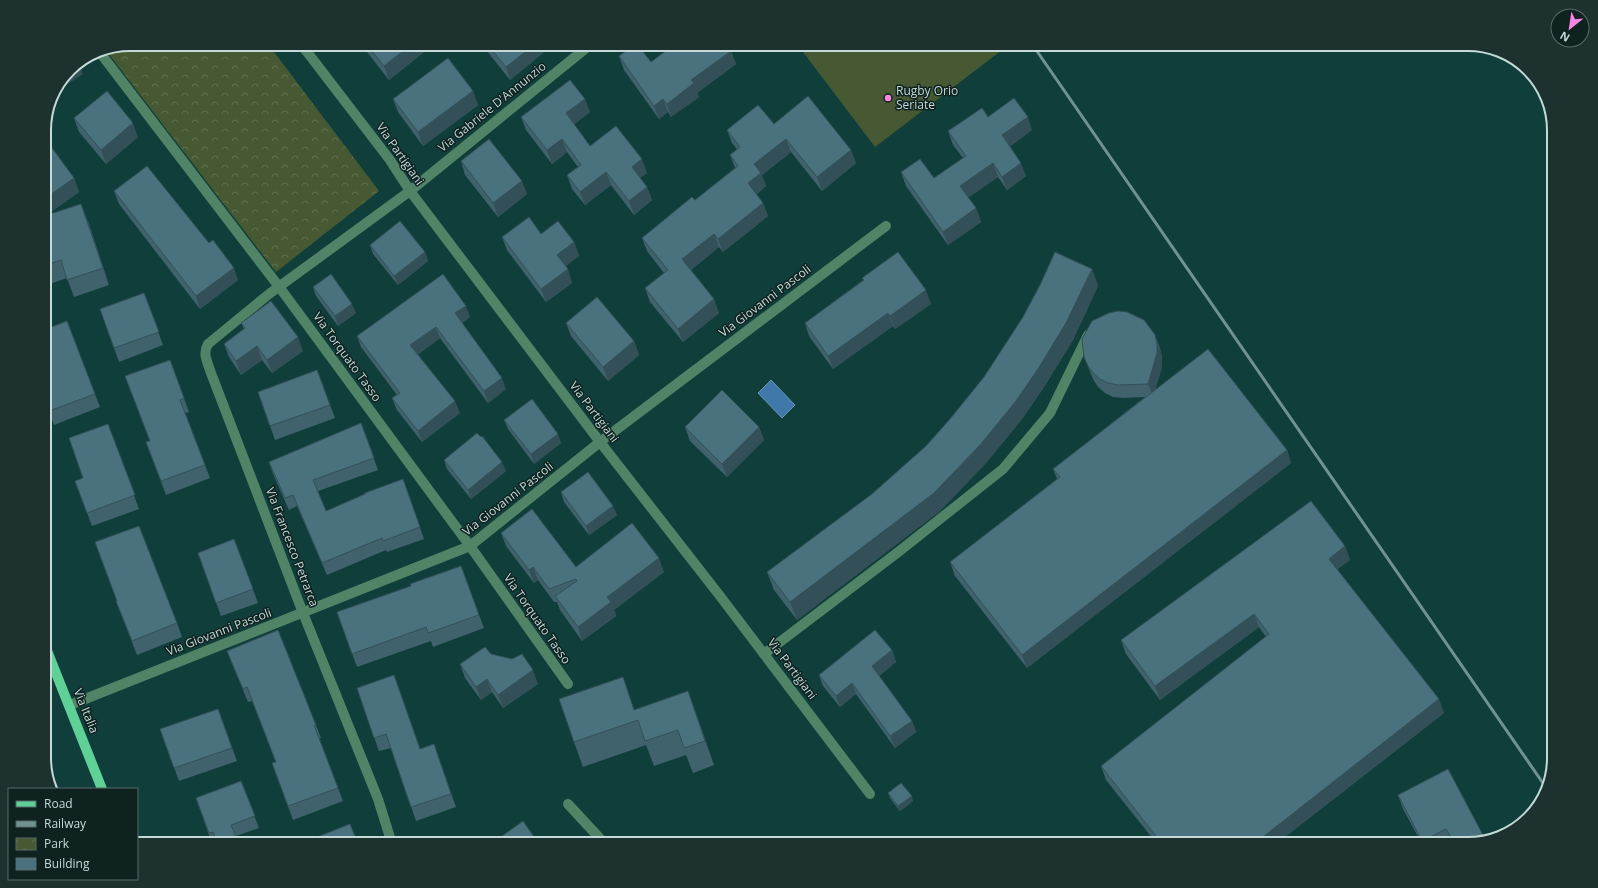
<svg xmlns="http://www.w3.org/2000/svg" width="1598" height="888" viewBox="0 0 1598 888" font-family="'Open Sans',sans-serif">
	<defs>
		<pattern id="park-crowns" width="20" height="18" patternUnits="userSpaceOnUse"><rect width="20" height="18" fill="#475932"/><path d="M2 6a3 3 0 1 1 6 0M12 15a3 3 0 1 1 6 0" fill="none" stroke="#60704f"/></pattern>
	</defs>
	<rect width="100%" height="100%" fill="#103f3b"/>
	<!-- green -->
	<polygon fill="#475932" points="797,44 997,44 1002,50 875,147"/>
	<!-- park -->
	<polygon fill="url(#park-crowns)" points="130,44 268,44 379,191 276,272 105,49"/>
	<!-- water -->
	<polygon fill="#4078aa" stroke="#6795b8" points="771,380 795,405 782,418 758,393"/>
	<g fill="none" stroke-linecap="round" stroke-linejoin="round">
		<!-- minor -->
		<g stroke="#518467" stroke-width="10">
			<polyline points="301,44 390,160 410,191 600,442 720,596 870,794"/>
			<polyline points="98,50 280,288 470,546 568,684"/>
			<polyline points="306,51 315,44"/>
			<polyline points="764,654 897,553 1003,469 1050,413 1088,335"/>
			<polyline points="70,705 470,546 600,442 886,226"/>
			<polyline points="568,804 605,844"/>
			<path d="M392,844L378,799L303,613L211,373C208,363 202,354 208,344L269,294L410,191L591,44"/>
		</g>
		<!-- major -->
		<polyline stroke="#5fd096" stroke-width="10" points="44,643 102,789"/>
		<!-- rail -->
		<polyline stroke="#719390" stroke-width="3" points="1032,44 1547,789"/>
	</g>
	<!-- wall -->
	<g fill="#3f626c">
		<polygon points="364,44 434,44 389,80 367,52"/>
		<polygon points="482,44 554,44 510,80 483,46"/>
		<polygon points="731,51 736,64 697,93 699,97 671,117 668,112 659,119 624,70 619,56 651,62"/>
		<polygon points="393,99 478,105 423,146 398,112"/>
		<polygon points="590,112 574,124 590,146 647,173 640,178 647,187 652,200 634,215 611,185 585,205 572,189 567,175 578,167 567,152 552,164 526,130 521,117"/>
		<polygon points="988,117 1032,130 1010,146 1026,176 1007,190 998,177 968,197 976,208 981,222 948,245 906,186 901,172 934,178 963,158 953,145 948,131"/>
		<polygon points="74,118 138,137 106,164 79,132"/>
		<polygon points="774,124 856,163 822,191 791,152 762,175 766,186 757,194 763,203 768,216 723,252 719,247 691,270 719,313 683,342 650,302 645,288 664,273 647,251 642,238 695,200 735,168 730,155 737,149 732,143 727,130"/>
		<polygon points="44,137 74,178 79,192 45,216 88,221 109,285 74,297 67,278 44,286"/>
		<polygon points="461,161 527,194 498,217 465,175"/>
		<polygon points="114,191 209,243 238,280 200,309 119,204"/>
		<polygon points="541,234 574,242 579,256 565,266 572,283 546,302 507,250 502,237"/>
		<polygon points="370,245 425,252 428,261 398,285 373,254"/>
		<polygon points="1092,269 1098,286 1073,340 1044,387 1022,419 986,463 940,511 797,620 774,590 767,572 872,494 926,446"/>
		<polygon points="862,278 931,304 895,329 893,326 833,369 809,336 805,323 863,280"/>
		<polygon points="313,287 356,313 338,326 316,296"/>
		<polygon points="144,293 163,345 119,362 100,309"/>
		<polygon points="470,317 462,323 506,389 488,403 440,338 418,354 460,413 422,442 397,410 392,398 397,395 361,347 357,336"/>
		<polygon points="241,323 303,351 272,373 262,360 241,375 229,357 224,344 244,329"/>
		<polygon points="566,323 634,341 639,355 608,381 571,336"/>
		<polygon points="1155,335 1160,348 1162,357 1162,367 1155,390 1287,450 1291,463 1027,668 955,576 950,562 1057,479 1053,469 1145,397 1123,398 1113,397 1105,393 1098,387 1093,379 1084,357"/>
		<polygon points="170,360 189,412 185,413 210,478 166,495 146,442 150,441"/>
		<polygon points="317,370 335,418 275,440 258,392"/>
		<polygon points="95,394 100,407 54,425 44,398"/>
		<polygon points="504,420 561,443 534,464 508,429"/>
		<polygon points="361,423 378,470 318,491 326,511 403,479 424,539 387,552 386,550 327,575 297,506 289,510 273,474 269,462"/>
		<polygon points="108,424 139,509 92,526 75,481 83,478"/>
		<polygon points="685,427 759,427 764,440 727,477 690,441"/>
		<polygon points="444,460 506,471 471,499 447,469"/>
		<polygon points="561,492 617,515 589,535 564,502"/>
		<polygon points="501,533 576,567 664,572 614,610 616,616 582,641 560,610 557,602 554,602 538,580 534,583 506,546"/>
		<polygon points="234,539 258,603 221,616 198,553"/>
		<polygon points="1345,546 1350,560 1337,569 1444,713 1276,844 1157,844 1106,780 1101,766 1266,637 1259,627 1160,700 1126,654 1121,640"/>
		<polygon points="461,566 484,628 433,647 431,641 357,667 337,612 411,586"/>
		<polygon points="116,601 117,601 177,623 182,637 137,655"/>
		<polygon points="892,650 896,662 879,676 912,721 916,732 895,748 856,694 840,707 823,686 819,675"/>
		<polygon points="227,651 316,725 321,738 319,739 343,801 293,820 272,763 276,762 252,701 248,702 232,664"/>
		<polygon points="491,654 512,659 538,684 503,708 492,692 481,700 465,678 460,664"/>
		<polygon points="357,688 420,749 434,744 456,807 416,821 391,748 379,751"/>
		<polygon points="218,709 237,761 179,781 160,729"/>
		<polygon points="634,710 697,716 714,765 693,773 686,755 654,766 646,745 583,767 574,742"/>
		<polygon points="44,712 49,727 44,729"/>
		<polygon points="241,781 259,828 236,836 239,844 217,844 217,843 212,844 196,798"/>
		<polygon points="888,793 913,801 900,811 890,798"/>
		<polygon points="1398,795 1484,837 1495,836 1469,844 1452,844 1451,842 1447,844 1422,844 1403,809"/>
	</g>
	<!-- shaded-wall -->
	<g fill="#335058">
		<polygon points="412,44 434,44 389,80 384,66"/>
		<polygon points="535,44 554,44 510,80 506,67"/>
		<polygon points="731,51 736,64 697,93 699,97 671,117 667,104 691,80"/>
		<polygon points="78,63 83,74 52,94 69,69"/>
		<polygon points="473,91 478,105 423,146 418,132"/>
		<polygon points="585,99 590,112 571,127 566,113"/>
		<polygon points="663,99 668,112 659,119 654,106"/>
		<polygon points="1028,117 1032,130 1007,149 1002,135"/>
		<polygon points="133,123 138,137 106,164 101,150"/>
		<polygon points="562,139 567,152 552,164 547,150"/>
		<polygon points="786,139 791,152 762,175 766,186 753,197 748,183 754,164"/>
		<polygon points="851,150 856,163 822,191 817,177"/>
		<polygon points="642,159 647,173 637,180 632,167"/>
		<polygon points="993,163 998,177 965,200 960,186"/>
		<polygon points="1021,163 1026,176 1007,190 1002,177"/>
		<polygon points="606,172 611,185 585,205 580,192"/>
		<polygon points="74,178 79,192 44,216 44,199"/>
		<polygon points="522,181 527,194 498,217 493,203"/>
		<polygon points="647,187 652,200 634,215 629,201"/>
		<polygon points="763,203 768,216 723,252 718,239"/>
		<polygon points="81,204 88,221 109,285 103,268"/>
		<polygon points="976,208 981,222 948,245 943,232"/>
		<polygon points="714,234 719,247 687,273 682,259"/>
		<polygon points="574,242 579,256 562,269 557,255"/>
		<polygon points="425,252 428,261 398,285 394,276"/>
		<polygon points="234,268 238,280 200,309 196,296"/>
		<polygon points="568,269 572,283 546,302 541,289"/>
		<polygon points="1092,269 1098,286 1073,340 1044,387 1022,419 986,463 940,511 797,620 790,602"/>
		<polygon points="926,290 931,304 895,329 890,316"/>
		<polygon points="714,299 719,313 683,342 678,329"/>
		<polygon points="352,304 356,313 338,326 335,316"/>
		<polygon points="466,306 470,317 459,325 455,313"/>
		<polygon points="888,313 893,326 833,369 828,356"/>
		<polygon points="436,327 440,338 415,357 410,345"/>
		<polygon points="1155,335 1160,348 1162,357 1162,367 1153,397 1148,384"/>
		<polygon points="298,337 303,351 272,373 267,360"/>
		<polygon points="634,341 639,355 608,381 603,367"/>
		<polygon points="257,346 262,360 241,375 236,361"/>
		<polygon points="502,378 506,389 488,403 484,391"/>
		<polygon points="455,401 460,413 422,442 418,431"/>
		<polygon points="759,427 764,440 727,477 722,464"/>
		<polygon points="558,434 561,443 534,464 531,454"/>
		<polygon points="1287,450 1291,463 1027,668 1022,655"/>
		<polygon points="502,462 506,471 471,499 468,490"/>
		<polygon points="613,506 617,515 589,535 586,526"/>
		<polygon points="1345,546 1350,560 1334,572 1329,559"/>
		<polygon points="659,558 664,572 614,610 616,616 582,641 578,627 607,597"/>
		<polygon points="533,567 538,580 534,583 529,570"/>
		<polygon points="1254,614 1259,627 1160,700 1155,686"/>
		<polygon points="892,650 896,662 876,678 872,666"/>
		<polygon points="533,670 538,684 503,708 498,695"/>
		<polygon points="487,679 492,692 481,700 476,687"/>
		<polygon points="852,683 856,694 840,707 836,696"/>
		<polygon points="688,691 697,716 714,765 705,741"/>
		<polygon points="1439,699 1444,713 1276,844 1254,844"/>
		<polygon points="912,721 916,732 895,748 890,736"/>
		<polygon points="912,796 913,801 900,811 898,806"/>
	</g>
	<!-- building -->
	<g fill="#49727e" stroke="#335058">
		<polygon points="366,44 412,44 384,66"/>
		<polygon points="487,44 535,44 506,67"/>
		<polygon points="636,44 637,44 651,62 675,44 725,44 731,51 691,80 694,83 667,104 663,99 654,106 619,56"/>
		<polygon points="448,58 473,91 418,132 393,99"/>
		<polygon points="570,80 585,99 566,113 590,146 616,126 642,159 632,167 647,187 629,201 606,172 580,192 567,175 581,165 562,139 547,150 521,117"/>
		<polygon points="107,91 133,123 101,150 74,118"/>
		<polygon points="808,96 851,150 817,177 786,139 754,164 761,173 748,183 763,203 718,239 714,234 682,259 714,299 678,329 645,288 668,270 642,238 692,197 695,200 738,166 730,155 740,147 727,130 758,105 774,124"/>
		<polygon points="1014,98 1028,117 1002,135 1021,163 1002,177 993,163 960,186 976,208 943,232 901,172 920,159 934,178 966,156 948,131 982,108 988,117"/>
		<polygon points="44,137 74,178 44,199"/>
		<polygon points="489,139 522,181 493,203 461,161"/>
		<polygon points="147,166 209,243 213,240 234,268 196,296 114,191"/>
		<polygon points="81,204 103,268 67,280 61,260 44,266 44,216"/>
		<polygon points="529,217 541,234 558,221 574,242 557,255 568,269 541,289 502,237"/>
		<polygon points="400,221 425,252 394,276 370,245"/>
		<polygon points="898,252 926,290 890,316 888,313 828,356 805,323 864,280 862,278"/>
		<polygon points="1055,252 1092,269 1066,323 1038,369 1016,401 980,445 934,493 790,602 767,572 872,494 926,446 950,419 984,377 1023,317 1040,285"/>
		<polygon points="331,274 352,304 335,316 313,287"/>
		<polygon points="443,274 466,306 455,313 502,378 484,391 436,327 410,345 455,401 418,431 392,398 400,393 357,336"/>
		<polygon points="144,293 159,332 114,348 100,309"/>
		<polygon points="597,297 634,341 603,367 566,323"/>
		<polygon points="271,301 298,337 267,360 257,346 236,361 224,344 245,328 241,323"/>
		<polygon points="1118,311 1127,312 1144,320 1155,335 1157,344 1157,353 1148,384 1118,385 1108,383 1100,379 1093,373 1088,366 1084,357 1082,339 1092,321 1109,313"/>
		<polygon points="67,321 95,394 49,411 44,398 44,330"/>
		<polygon points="1208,349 1287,450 1022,655 950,562 1060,477 1053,469"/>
		<polygon points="170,360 184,398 180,400 205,465 161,481 146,442 150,441 125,376"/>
		<polygon points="317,370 330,405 270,426 258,392"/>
		<polygon points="722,390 759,427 722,464 685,427"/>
		<polygon points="532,399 558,434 531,454 504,420"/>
		<polygon points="361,423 374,458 313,480 326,511 365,494 365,493 403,479 420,527 383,541 382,538 322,563 293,495 285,498 269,462"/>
		<polygon points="108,424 135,495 87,513 75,481 83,478 69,438"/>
		<polygon points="477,433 481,437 482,436 502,462 468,490 444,460"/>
		<polygon points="588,472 613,506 586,526 561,492"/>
		<polygon points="1311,501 1345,546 1329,559 1439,699 1254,844 1162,844 1101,766 1269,634 1254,614 1155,686 1121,640"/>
		<polygon points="532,509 576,567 632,523 659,558 607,597 611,602 578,627 555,596 577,581 576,579 549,589 533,567 529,570 501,533"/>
		<polygon points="139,526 177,623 132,641 116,601 117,601 95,542"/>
		<polygon points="234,539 253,589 216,603 198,553"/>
		<polygon points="461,566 479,615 428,633 426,627 352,654 337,612 411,586 410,584"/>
		<polygon points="278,630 316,725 314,725 338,788 288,806 272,763 276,762 247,687 243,689 227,651"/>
		<polygon points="875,630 892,650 872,666 912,721 890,736 852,683 836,696 819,675"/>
		<polygon points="485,647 491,654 512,659 522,654 533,670 498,695 487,679 476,687 460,664"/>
		<polygon points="394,675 420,749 434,744 451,794 411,807 386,734 374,738 357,688"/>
		<polygon points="623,677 634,710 688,691 705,741 684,748 678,730 645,741 638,720 574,742 559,699"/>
		<polygon points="218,709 232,748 174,768 160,729"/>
		<polygon points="44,757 59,789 53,789 44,764"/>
		<polygon points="1448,769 1484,837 1493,832 1495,836 1469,844 1455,844 1446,829 1422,841 1398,795"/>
		<polygon points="241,781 255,816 231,825 239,844 218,844 213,832 209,833 196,798"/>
		<polygon points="901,783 912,796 898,806 888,793"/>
		<polygon points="523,821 539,844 491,844"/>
		<polygon points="350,824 358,844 314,844 312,839"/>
	</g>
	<!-- markers -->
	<circle fill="#fd86e3" stroke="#0f2220" stroke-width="1.5" cx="888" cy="98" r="4"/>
	<g text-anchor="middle" stroke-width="3" stroke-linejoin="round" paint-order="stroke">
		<!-- poi labels -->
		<g font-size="12" fill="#c3dad8" stroke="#0f2220" text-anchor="start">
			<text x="896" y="95">Rugby Orio<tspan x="896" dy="14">Seriate</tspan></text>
		</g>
		<!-- street labels -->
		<g font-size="12" fill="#c3dad8" stroke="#0f2220">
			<text transform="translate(492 107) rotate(-39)" y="4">Via Gabriele D'Annunzio</text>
			<text transform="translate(400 154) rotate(55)" y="4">Via Partigiani</text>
			<text transform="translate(765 301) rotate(-37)" y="4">Via Giovanni Pascoli</text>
			<text transform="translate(347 357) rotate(54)" y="4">Via Torquato Tasso</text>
			<text transform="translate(594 412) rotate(53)" y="4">Via Partigiani</text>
			<text transform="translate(508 499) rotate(-38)" y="4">Via Giovanni Pascoli</text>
			<text transform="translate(292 547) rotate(69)" y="4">Via Francesco Petrarca</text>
			<text transform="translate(537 619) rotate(55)" y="4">Via Torquato Tasso</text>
			<text transform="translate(219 632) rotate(-21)" y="4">Via Giovanni Pascoli</text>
			<text transform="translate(792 669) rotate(53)" y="4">Via Partigiani</text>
			<text transform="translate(86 711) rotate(68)" y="4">Via Italia</text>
		</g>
	</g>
	<!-- crop -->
	<path d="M0 0H1598V888H0ZM130 51H1468A79 79 0 0 1 1547 130V758A79 79 0 0 1 1468 837H130A79 79 0 0 1 51 758V130A79 79 0 0 1 130 51Z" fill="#1d312f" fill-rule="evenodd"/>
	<path fill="none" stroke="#c3dad8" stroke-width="2" d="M130 51H1468A79 79 0 0 1 1547 130V758A79 79 0 0 1 1468 837H130A79 79 0 0 1 51 758V130A79 79 0 0 1 130 51Z"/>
	<!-- legend -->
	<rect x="8" y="788" width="130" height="92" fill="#0f2220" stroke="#576c6a"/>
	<rect x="16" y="801" width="20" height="6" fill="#5fd096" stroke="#576c6a"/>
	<text x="44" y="808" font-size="12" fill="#c3dad8">Road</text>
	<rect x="16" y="821" width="20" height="6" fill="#719390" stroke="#576c6a"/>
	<text x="44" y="828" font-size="12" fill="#c3dad8">Railway</text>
	<rect x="16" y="838" width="20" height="12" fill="url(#park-crowns)" stroke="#576c6a"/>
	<text x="44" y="848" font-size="12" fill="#c3dad8">Park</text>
	<rect x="16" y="858" width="20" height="12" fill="#49727e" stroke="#576c6a"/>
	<text x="44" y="868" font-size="12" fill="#c3dad8">Building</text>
	<!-- north arrow -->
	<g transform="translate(1570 28) rotate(210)"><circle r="19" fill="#0f2220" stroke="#576c6a"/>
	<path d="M0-3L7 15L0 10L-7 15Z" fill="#fd86e3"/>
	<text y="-6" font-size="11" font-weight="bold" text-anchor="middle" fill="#c3dad8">N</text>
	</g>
</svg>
